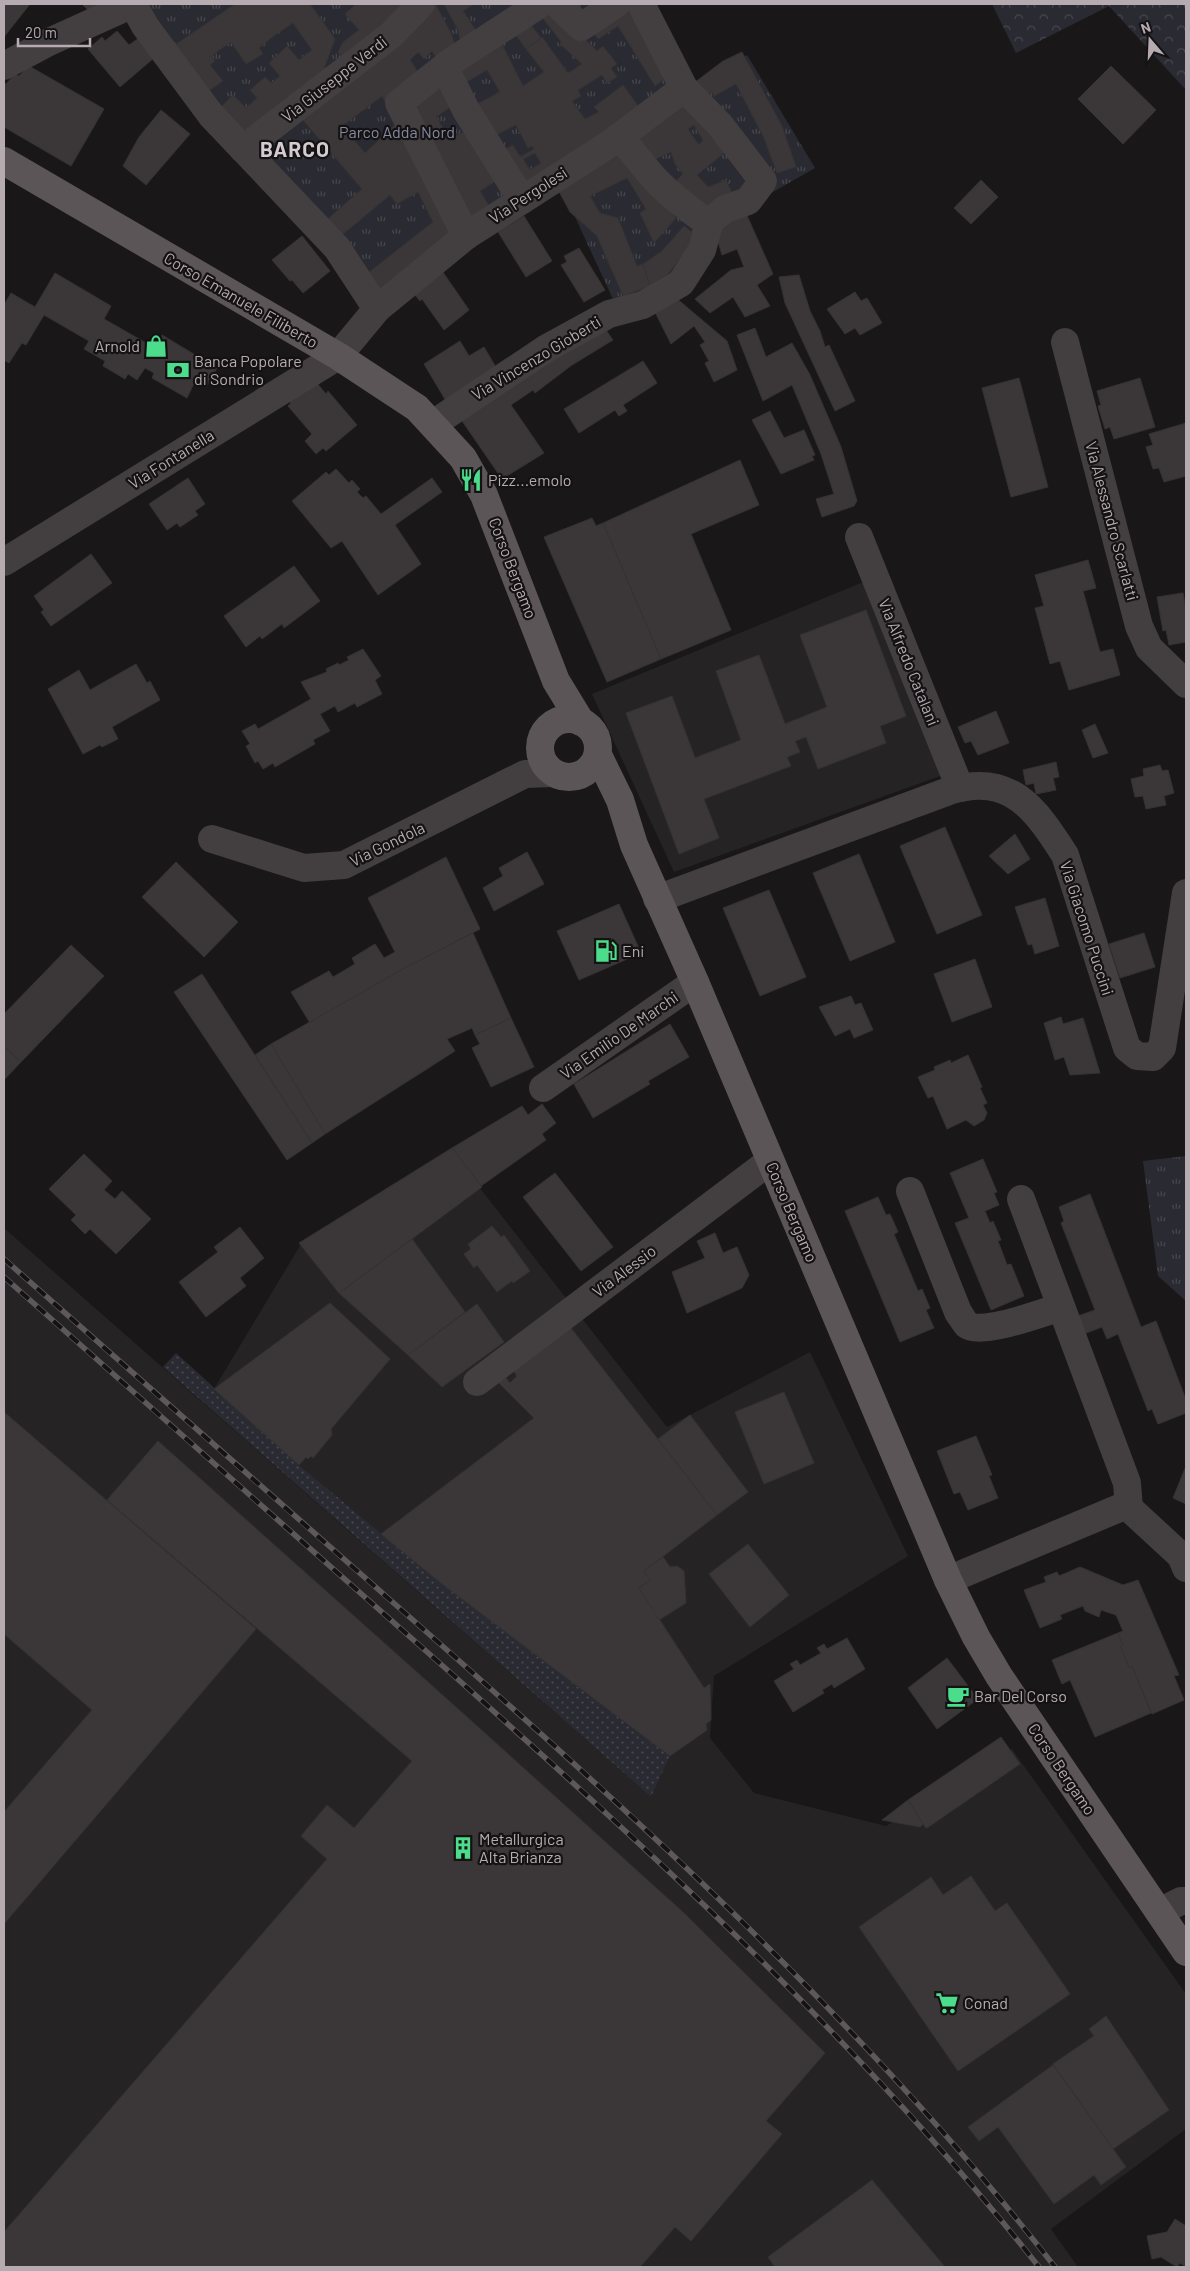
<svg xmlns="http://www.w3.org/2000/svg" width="1190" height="2271" viewBox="0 0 1190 2271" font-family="Barlow,sans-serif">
	<defs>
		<pattern id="grass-dots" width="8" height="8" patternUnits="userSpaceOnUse" patternTransform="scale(1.25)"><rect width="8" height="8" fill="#2a2b32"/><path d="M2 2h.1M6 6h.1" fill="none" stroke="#47474d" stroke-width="1.8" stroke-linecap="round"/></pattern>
		<pattern id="forest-crowns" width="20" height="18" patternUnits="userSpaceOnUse" patternTransform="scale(1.25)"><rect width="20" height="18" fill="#2a2b32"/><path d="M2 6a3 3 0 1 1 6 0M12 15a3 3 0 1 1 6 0" fill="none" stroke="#47474d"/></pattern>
		<pattern id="park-tufts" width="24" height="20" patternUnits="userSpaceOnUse" patternTransform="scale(1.25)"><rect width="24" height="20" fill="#2a2b32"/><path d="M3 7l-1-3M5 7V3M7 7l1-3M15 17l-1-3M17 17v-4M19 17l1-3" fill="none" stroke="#47474d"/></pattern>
	</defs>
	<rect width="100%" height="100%" fill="#191718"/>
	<!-- built -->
	<g fill="#262324">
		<polygon points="868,580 943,775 674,872 592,694"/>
		<polygon points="454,1155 667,1427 810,1352 908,1556 714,1676 710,1738 754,1793 886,1826 1012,1749 1186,1994 1186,2129 1051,2229 1078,2267 4,2267 4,1228 651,1797 670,1756 446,1587 299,1465 214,1389 301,1244"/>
	</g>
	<!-- grass -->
	<polygon fill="url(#grass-dots)" points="176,1353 299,1465 446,1587 670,1756 651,1797 163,1367"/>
	<!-- forest -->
	<polygon fill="url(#forest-crowns)" points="992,4 1186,4 1186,90 1109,6 1016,53"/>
	<!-- park -->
	<g fill="url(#park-tufts)">
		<polygon points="126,4 652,4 698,85 747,55 815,168 731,216 675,274 618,310 559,182 383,307"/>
		<polygon points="1186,1156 1186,1301 1158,1276 1143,1161"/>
	</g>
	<!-- building -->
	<g fill="#3b3738" stroke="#353232" fill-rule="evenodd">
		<polygon points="4,4 30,4 4,37"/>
		<polygon points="82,4 98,4 90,12"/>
		<polygon points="235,4 310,4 335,39 322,74 251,137 219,109 233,95 246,108 257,98 250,90 265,77 271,83 280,76 269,63 287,46 299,60 312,50 295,26 293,23 275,35 259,48 263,54 246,64 231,42 211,56 215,61 210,65 223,81 206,93 169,49"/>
		<polygon points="356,4 411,4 347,63 338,52 343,42 359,30 345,14"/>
		<polygon points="444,4 474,4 463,11 479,35 461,45 458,30"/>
		<polygon points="628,4 672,73 655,86 618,26 598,39 589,27"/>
		<polygon points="436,5 451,33 456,48 441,65 432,51 424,59 418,52 410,60 422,78 387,105 382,96 342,126 365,153 400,120 458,227 378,293 364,276 433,222 418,192 397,204 390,195 336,240 322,224 362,189 297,113"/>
		<path d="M550,5L597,51L603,46L617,64L611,68L617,77L607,83L602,75L578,90L581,96L572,101L585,119L599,112L594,107L623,85L644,114L517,189L496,154L513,145L520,157L534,149L532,146L528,148L516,125L486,140L469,108L500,92L487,70L460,86L450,66L498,36L523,86L544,72L526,49L542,37L568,73L582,64L560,44L562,43L538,12ZM535,153L541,163L530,170L523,159Z"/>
		<polygon points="525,17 541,38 526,49 510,27"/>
		<polygon points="117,31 129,45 139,38 155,57 120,87 88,49 102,37 105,41"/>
		<polygon points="742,52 782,126 796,167 777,173 764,138 736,84 714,96 712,92 703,97 694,83 723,61"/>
		<polygon points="29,66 104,109 71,166 4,127 4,82 6,84 15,74 19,76"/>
		<polygon points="1111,66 1156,110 1123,144 1078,99"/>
		<polygon points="446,76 459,101 436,117 450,139 465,131 502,177 480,191 492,211 470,224 405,104"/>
		<path d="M686,98L729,149L697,175L708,187L726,180L733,195L705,214L669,188L683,174L675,164L671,152L647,163L625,139ZM694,125L703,140L699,145L688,129Z"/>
		<polygon points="161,110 190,134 146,185 123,166 139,137"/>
		<polygon points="624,148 676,218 654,243 640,213 646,209 627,178 590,196 600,213 618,218 637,266 643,264 650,286 623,296 597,236 570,212 554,182"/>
		<polygon points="981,180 998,197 971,224 954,208"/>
		<polygon points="745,211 773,274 757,285 770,306 745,317 733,297 710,313 695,299 731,270 744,267 737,249 722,255 713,224"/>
		<polygon points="524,216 552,261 526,277 498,232"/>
		<polygon points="684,226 698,237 668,274 650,286 643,264 662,251"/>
		<polygon points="302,236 330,271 303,293 292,280 290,281 272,260"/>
		<polygon points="579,248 605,290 584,302 561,265 567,262 564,256"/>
		<polygon points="438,265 469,310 444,330 422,299 420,301 410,289"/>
		<polygon points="55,273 111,306 104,319 155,348 162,335 217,368 206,387 195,381 187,398 152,378 154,373 145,368 137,380 128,374 125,379 103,366 105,361 84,349 89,341 44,315 26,345 22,343 9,363 4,360 4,305 11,293 35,307"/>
		<polygon points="799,275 810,311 820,331 825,347 829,345 855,401 835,411 785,303 779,277"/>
		<polygon points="855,292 861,301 867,298 882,323 860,335 855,328 845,334 827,309"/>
		<polygon points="676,298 727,341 737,370 714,382 705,363 709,361 700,345 705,342 694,326 671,344 653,308"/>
		<polygon points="601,323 613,340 572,365 535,393 533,390 511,405 544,453 502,479 458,415"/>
		<polygon points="755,328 766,357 792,343 810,375 841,447 857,501 854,506 822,517 816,499 834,494 821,454 792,385 763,401 737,335"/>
		<polygon points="460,341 469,356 484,347 497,369 446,401 424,364"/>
		<polygon points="643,361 657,383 623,405 627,411 619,416 615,410 579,433 564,409"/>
		<polygon points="1019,378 1048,487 1011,497 982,388"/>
		<polygon points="1140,378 1155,427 1114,439 1110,427 1105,429 1098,406 1101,405 1097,391"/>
		<polygon points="316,382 326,394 328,391 357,425 326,451 323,448 316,454 305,441 312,434 288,406 291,403 285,395 297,386 303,394"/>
		<polygon points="770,411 784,438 804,430 815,455 812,456 814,460 781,474 752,420"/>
		<polygon points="1186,423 1186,476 1164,482 1159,468 1153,469 1146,447 1153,445 1149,434"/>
		<polygon points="740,460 759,505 691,534 731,630 661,659 603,523"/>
		<polygon points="336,469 349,483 352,480 360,489 357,492 363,498 366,496 381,514 432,478 442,492 395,525 421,564 378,595 342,541 331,548 292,501 326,472 329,475"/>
		<polygon points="188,478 205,504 195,511 198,515 180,527 177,523 167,530 149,504"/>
		<polygon points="592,518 596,526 603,523 661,659 607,682 544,537"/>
		<polygon points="91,554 112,583 51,626 41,612 44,610 34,596"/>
		<polygon points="1088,560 1096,588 1083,591 1100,652 1113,649 1120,675 1069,690 1060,661 1050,664 1035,608 1044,606 1035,575"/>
		<polygon points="294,566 320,601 284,628 282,624 262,639 260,636 246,647 224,616"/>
		<polygon points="1183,593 1186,611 1186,642 1169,645 1166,630 1163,631 1157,597"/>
		<polygon points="866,610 906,716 880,726 886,743 818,769 806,737 795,741 800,752 787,757 791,766 704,799 719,838 679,854 626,713 672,696 695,758 741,740 716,671 759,655 785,724 827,707 800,635"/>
		<polygon points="363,649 381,676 375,680 382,694 357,707 355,703 338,712 335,706 320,714 330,731 313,740 315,744 275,767 273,763 263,769 258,761 255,763 246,746 250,744 242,731 255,724 258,729 311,699 301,682 327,672 326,669 338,663 339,665 349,660 347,657"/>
		<polygon points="136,664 147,683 150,681 160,700 112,727 118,739 102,747 100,745 83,754 48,689 79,670 90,690"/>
		<polygon points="996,711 1009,743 978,755 971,741 965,743 958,727"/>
		<polygon points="1095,724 1108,753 1093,758 1082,730"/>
		<polygon points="1056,762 1059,777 1053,778 1056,790 1036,794 1034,783 1026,785 1023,770"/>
		<polygon points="1160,765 1162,771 1168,770 1174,793 1164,796 1166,805 1146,809 1143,796 1135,797 1131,779 1144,776 1143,769"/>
		<polygon points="945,827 982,915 937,934 900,846"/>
		<polygon points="1015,834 1030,859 1008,874 989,856"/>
		<polygon points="527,852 544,884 494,911 483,888 503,876 499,868"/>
		<polygon points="859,854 895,942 850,961 813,873"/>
		<polygon points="446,857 480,929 403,969 310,1023 291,992 329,971 333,977 355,964 352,958 375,944 384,958 395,952 368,898"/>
		<polygon points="176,862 238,922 204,957 142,897"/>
		<polygon points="769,890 806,977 760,996 723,908"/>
		<polygon points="1045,898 1059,946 1035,954 1032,944 1028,945 1015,907"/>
		<polygon points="619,904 641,953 579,980 557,931"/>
		<polygon points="473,933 511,1018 475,1035 472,1028 447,1039 455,1051 325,1134 271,1044 403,969"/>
		<polygon points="1144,933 1155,967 1120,978 1109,944"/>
		<polygon points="71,945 104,976 21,1062 4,1046 4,1014"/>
		<polygon points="975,959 992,1007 952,1022 934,974"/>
		<polygon points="202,974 312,1143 287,1160 174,992"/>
		<polygon points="851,996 855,1005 861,1003 873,1030 854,1038 850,1029 835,1036 819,1007"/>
		<polygon points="1061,1017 1063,1024 1083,1018 1100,1073 1070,1075 1064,1057 1055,1060 1044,1023"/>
		<polygon points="511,1018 534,1067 491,1087 472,1048 480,1044 475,1035"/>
		<polygon points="670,1024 689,1057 648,1081 650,1084 593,1118 574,1084"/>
		<polygon points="271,1044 325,1134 312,1143 255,1055"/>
		<polygon points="4,1046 21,1062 4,1080"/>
		<polygon points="968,1055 982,1087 980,1088 987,1103 983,1105 987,1113 984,1120 974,1126 966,1120 947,1129 933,1096 928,1098 918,1077 935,1070 934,1067 941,1064 950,1060 951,1063"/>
		<polygon points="542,1104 556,1123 542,1134 546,1140 481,1186 452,1148 522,1106 528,1115"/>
		<polygon points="452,1148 482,1187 339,1293 299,1243"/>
		<polygon points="84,1154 112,1181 104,1190 115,1199 122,1191 151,1219 116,1254 90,1229 85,1234 71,1220 76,1215 49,1189"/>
		<polygon points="983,1159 997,1192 994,1193 999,1205 985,1211 990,1223 993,1221 1001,1240 998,1241 1007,1265 1011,1264 1024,1296 991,1310 955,1223 969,1218 950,1173"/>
		<polygon points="555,1173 613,1247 581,1271 523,1197"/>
		<polygon points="1090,1194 1141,1327 1156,1321 1186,1400 1186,1413 1158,1424 1152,1409 1148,1411 1118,1334 1107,1339 1102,1327 1076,1337 1078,1316 1095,1310 1061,1223 1064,1221 1059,1207"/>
		<polygon points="878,1197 886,1215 890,1214 898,1232 894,1234 918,1291 922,1289 930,1308 926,1310 934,1328 900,1342 845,1211"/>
		<polygon points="492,1226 501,1237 504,1235 530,1271 513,1283 512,1281 497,1292 477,1265 474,1268 464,1254 471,1249 468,1244"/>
		<polygon points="240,1227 264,1258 240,1278 246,1286 206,1317 179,1282 218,1252 214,1247"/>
		<polygon points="715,1233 723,1253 737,1247 749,1275 742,1288 687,1313 672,1272 705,1258 697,1241"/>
		<polygon points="412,1239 465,1312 408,1355 339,1293"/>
		<polygon points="330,1303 390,1359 331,1429 332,1435 313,1458 311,1456 308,1459 306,1457 299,1465 214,1389"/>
		<polygon points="477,1304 504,1342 442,1387 408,1355"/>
		<polygon points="567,1323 717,1515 644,1571 650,1580 639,1588 704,1688 710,1684 711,1720 706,1724 707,1730 670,1756 446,1587 381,1534 534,1418 495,1379 502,1373 510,1383 517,1376 511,1367"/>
		<polygon points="784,1392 814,1463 764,1484 735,1412"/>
		<polygon points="4,1412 256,1629 4,1924 4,1812 92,1710 4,1634"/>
		<polygon points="690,1415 748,1492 717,1515 658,1439"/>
		<polygon points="976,1436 992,1475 989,1476 998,1498 968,1510 960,1492 954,1494 937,1451"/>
		<polygon points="158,1441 466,1716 684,1913 825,2053 766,2121 782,2134 691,2241 675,2227 640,2267 4,2267 4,2232 327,1859 301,1836 327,1805 354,1828 412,1761 107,1500"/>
		<polygon points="1186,1466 1186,1504 1173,1498"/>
		<polygon points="748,1544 789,1595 750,1627 709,1574"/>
		<polygon points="663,1557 670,1567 677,1566 684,1571 686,1603 659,1620 639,1588 650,1580 644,1571"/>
		<polygon points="1080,1567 1123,1585 1138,1580 1179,1675 1174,1676 1184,1700 1152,1714 1132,1666 1129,1668 1120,1646 1123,1645 1118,1633 1123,1631 1116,1615 1101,1610 1099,1617 1085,1611 1083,1606 1060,1615 1062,1619 1040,1628 1024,1590 1046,1582 1044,1577 1057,1572 1059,1576"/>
		<polygon points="1118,1633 1123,1645 1120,1646 1129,1668 1132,1666 1151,1713 1095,1737 1070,1680 1062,1684 1052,1660"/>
		<polygon points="847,1638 865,1669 834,1688 832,1684 822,1690 824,1693 793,1712 774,1681 794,1669 790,1664 797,1660 800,1665 821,1653 817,1648 824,1644 827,1649"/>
		<polygon points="947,1658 978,1699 937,1729 908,1688"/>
		<polygon points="1001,1737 1020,1764 927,1828 925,1827 908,1800"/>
		<polygon points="908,1800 923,1824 920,1827 882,1820"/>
		<polygon points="971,1876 995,1911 1007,1903 1070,1994 958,2071 859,1927 931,1877 943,1895"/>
		<polygon points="1106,2016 1169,2110 1113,2149 1053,2064 1094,2036 1089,2029"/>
		<polygon points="1053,2065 1126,2167 1101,2185 1094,2175 1054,2204 998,2127 979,2141 968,2127"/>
		<polygon points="872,2180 945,2267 775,2267 768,2257"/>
		<polygon points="1175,2219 1186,2226 1186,2267 1180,2263 1177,2267 1161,2257 1152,2259 1151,2255 1147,2236 1167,2232"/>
	</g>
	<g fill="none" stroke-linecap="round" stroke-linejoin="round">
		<!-- minor -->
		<g stroke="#433e40" stroke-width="28">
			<polyline points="557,4 581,27 616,4"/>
			<polyline points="4,66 49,42 133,4"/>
			<polyline points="445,68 466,110 522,200"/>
			<path d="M618,137C633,150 641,164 654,178C669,195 689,209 708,223"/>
			<polyline points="243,149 391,35 421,4"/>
			<polyline points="466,236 399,103 452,61 540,4"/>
			<polyline points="377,309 466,236 614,141 684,88"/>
			<polyline points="1065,342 1139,626 1149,648 1186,684"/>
			<polyline points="433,424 547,348 609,314 643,305 681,283 702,250 708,228 708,223 725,209 748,201 763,181 720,125 684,88 641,4"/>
			<polyline points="859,537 960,788"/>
			<polyline points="4,562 338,356 377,309 337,248 211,115 145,26 133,4"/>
			<polyline points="212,839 304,868 344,865 525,774 554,773"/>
			<path d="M657,899L949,791C1010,772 1035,808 1065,855L1127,1048L1137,1056L1153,1057L1162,1048L1186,893"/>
			<polyline points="543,1088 695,982"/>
			<path d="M910,1191L958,1312C961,1316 964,1322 967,1325C981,1336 1044,1312 1061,1307"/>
			<polyline points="477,1382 770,1161"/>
			<polyline points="1129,1508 1181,1556 1186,1568"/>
			<polyline points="948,1580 1122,1507 1129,1508 1127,1483 1021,1199"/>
			<polyline points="1159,1912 1181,1901 1186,1901"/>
		</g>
		<!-- major -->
		<g stroke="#5c5558" stroke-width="28">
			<polyline points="4,161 338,356 417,408 463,458 484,495 556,681 581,722"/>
			<circle cx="569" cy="748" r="29"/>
			<polyline points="598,755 620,800 634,845 695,982 948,1580 976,1637 999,1676 1186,1952"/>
		</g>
		<defs>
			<g id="rail">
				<path d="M4,1259C143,1382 282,1505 422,1628C647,1826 870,2030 1055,2267"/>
				<path d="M4,1277C148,1405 291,1532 435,1659C649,1849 861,2042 1039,2267"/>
			</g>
		</defs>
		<!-- rail casing -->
		<use href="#rail" stroke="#5e575b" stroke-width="5.5"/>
		<!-- rail -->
		<use href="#rail" stroke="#141213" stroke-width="4" stroke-dasharray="11" stroke-linecap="butt"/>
	</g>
	<!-- icons -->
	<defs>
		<symbol id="shop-bare" viewBox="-9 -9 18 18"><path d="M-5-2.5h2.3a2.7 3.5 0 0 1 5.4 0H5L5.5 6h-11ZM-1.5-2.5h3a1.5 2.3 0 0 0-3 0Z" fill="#4bdd8b" stroke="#141213" stroke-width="2.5" paint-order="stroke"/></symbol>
		<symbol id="bank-bare" viewBox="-9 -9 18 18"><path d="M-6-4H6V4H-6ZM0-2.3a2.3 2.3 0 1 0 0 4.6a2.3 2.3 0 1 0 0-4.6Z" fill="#4bdd8b" stroke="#141213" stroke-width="2.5" paint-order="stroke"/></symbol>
		<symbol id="restaurant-bare" viewBox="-9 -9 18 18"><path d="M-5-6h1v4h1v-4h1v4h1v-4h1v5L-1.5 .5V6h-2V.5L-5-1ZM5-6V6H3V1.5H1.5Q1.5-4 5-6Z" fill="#4bdd8b" stroke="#141213" stroke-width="2.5" paint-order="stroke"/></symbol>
		<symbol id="fuel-bare" viewBox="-9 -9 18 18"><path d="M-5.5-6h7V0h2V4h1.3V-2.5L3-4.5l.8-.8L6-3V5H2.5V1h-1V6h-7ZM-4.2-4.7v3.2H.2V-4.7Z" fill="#4bdd8b" stroke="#141213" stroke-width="2.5" paint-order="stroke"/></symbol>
		<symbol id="cafe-bare" viewBox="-9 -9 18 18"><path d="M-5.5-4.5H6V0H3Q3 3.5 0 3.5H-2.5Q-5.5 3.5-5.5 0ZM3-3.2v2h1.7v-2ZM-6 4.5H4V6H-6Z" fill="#4bdd8b" stroke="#141213" stroke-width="2.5" paint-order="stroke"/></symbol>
		<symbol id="building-bare" viewBox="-9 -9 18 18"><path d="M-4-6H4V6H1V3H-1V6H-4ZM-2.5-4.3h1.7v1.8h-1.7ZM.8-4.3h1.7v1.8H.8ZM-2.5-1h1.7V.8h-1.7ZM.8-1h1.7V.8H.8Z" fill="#4bdd8b" stroke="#141213" stroke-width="2.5" paint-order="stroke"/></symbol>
		<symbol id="supermarket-bare" viewBox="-9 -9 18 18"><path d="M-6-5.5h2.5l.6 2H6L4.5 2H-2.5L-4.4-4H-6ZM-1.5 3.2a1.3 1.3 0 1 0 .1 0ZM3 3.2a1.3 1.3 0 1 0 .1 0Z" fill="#4bdd8b" stroke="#141213" stroke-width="2.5" paint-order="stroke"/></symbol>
	</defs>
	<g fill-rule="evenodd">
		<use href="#shop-bare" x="140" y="330" width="32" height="32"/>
		<use href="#bank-bare" x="162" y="354" width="32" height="32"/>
		<use href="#restaurant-bare" x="455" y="464" width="32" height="32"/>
		<use href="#fuel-bare" x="590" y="935" width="32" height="32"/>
		<use href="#cafe-bare" x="942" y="1680" width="32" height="32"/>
		<use href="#building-bare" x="447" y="1832" width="32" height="32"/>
		<use href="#supermarket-bare" x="931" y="1987" width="32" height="32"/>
	</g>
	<g text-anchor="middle" stroke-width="4.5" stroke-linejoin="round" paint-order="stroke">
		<!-- street labels -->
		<g font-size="16" fill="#b7abb2" stroke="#141213">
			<text transform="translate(334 79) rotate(-38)" y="6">Via Giuseppe Verdi</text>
			<text transform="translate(528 195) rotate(-33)" y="6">Via Pergolesi</text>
			<text transform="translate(241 300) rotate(30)" y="6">Corso Emanuele Filiberto</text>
			<text transform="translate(536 358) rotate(-31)" y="6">Via Vincenzo Gioberti</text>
			<text transform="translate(171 459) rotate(-32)" y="6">Via Fontanella</text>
			<text transform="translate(1112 521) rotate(75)" y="6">Via Alessandro Scarlatti</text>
			<text transform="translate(513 568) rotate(69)" y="6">Corso Bergamo</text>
			<text transform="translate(909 662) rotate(68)" y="6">Via Alfredo Catalani</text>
			<text transform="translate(387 844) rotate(-26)" y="6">Via Gondola</text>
			<text transform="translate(1087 928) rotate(72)" y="6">Via Giacomo Puccini</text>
			<text transform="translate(619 1035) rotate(-35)" y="6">Via Emilio De Marchi</text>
			<text transform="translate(792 1212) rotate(67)" y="6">Corso Bergamo</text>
			<text transform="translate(624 1271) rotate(-37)" y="6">Via Alessio</text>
			<text transform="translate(1062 1769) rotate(56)" y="6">Corso Bergamo</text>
		</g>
		<!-- park labels -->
		<g font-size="16" fill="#8489a0" stroke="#141213">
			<text x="397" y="138">Parco Adda Nord</text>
		</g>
		<!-- poi labels -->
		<g font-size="16" fill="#b7abb2" stroke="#141213" text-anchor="start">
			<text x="140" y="352" text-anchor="end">Arnold</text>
			<text x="194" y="367">Banca Popolare<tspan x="194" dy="18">di Sondrio</tspan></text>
			<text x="488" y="486">Pizz...emolo</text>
			<text x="622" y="957">Eni</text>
			<text x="974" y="1702">Bar Del Corso</text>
			<text x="479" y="1845">Metallurgica<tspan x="479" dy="18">Alta Brianza</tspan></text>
			<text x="964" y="2009">Conad</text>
		</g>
		<!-- district labels -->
		<g font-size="21" font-weight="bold" letter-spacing="1" fill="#d4cbd0" stroke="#141213">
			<text x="295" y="157">BARCO</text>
		</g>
	</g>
	<!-- border -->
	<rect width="1190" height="2271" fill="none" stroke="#b7abb2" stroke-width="10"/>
	<!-- north arrow -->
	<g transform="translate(1150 40) rotate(341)" stroke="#141213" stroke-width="4" paint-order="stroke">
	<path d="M0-4L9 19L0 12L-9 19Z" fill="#b7abb2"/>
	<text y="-8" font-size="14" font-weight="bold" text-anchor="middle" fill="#b7abb2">N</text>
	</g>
	<!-- scale -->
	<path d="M18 38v8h72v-8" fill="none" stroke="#b7abb2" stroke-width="2.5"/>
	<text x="25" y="38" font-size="15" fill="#b7abb2" stroke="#141213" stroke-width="4" paint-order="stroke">20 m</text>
</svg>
